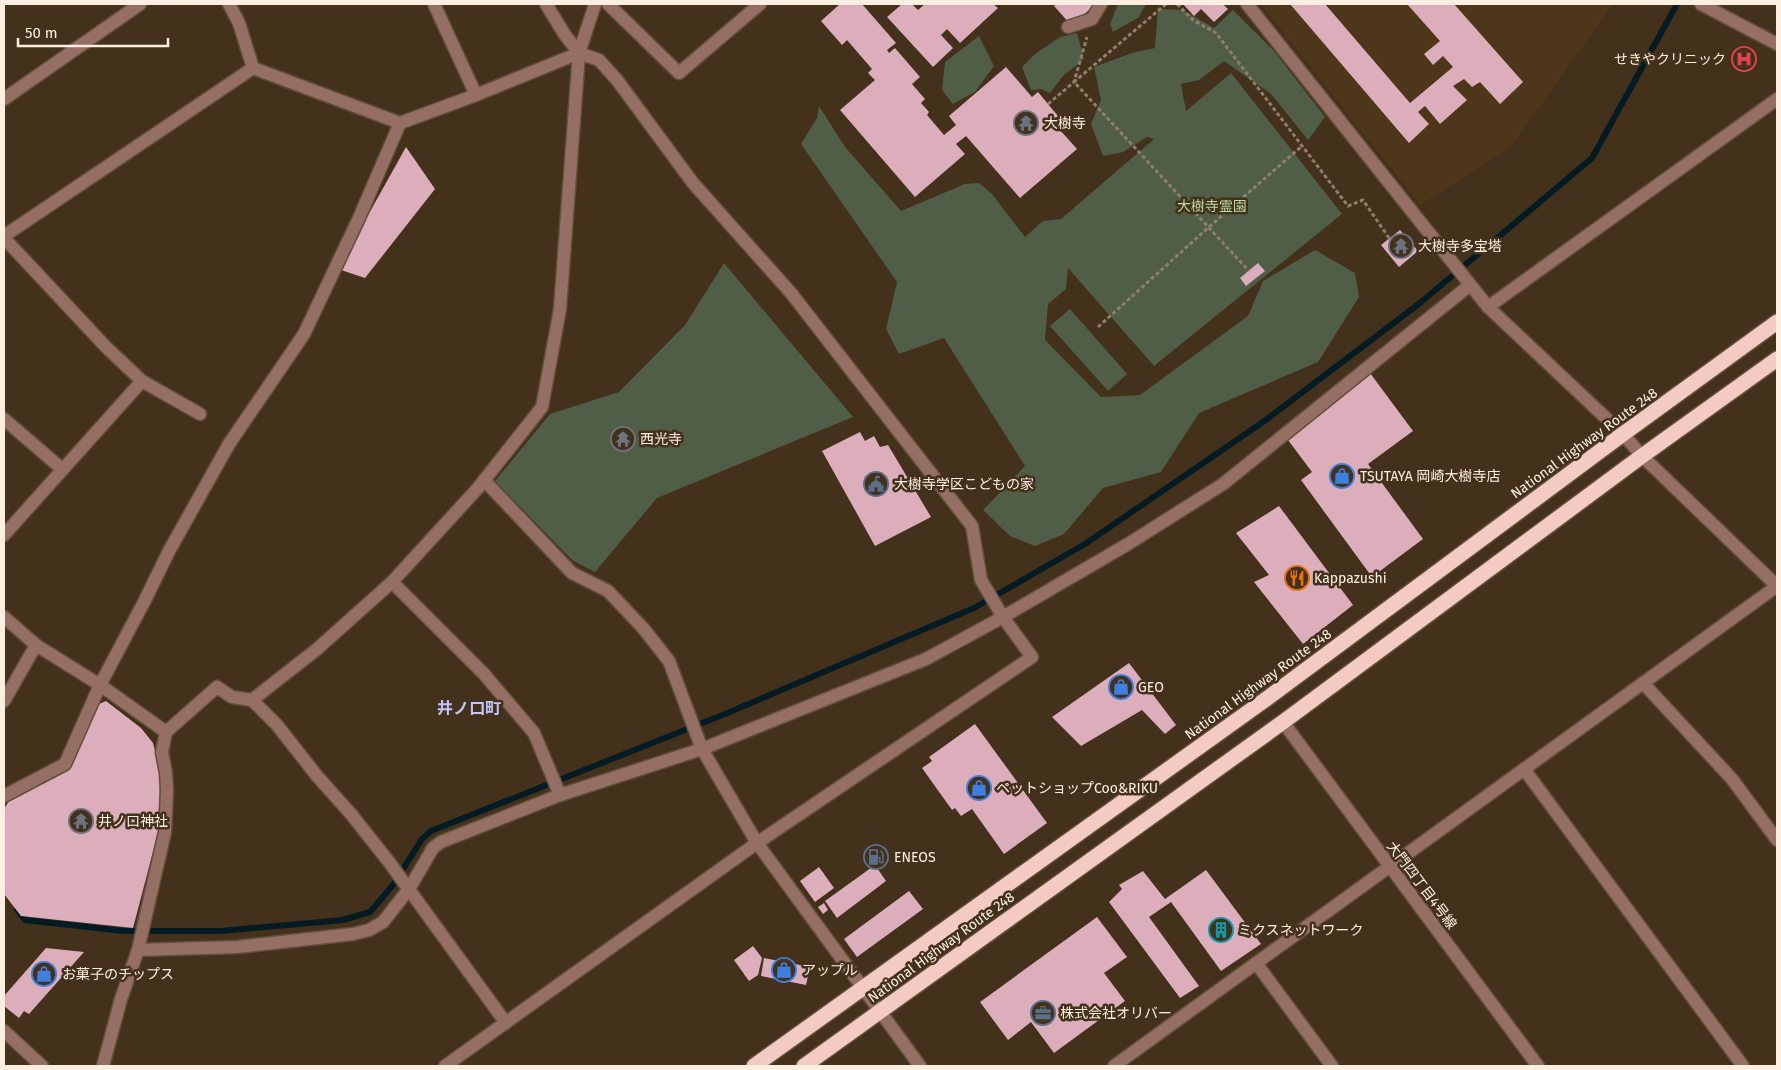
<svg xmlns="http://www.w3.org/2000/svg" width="1781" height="1070" viewBox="0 0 1781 1070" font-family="'Fira Sans','Noto Sans JP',sans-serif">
	<rect width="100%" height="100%" fill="#44311b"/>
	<!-- built -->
	<polygon fill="#4e361a" points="1261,4 1613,4 1510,148 1420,205"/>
	<!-- green -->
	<g fill="#505d47">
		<polygon points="1118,4 1146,4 1139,17 1113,32 1110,24"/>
		<polygon points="1158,9 1183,10 1214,28 1233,10 1274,51 1325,117 1308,140 1271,94 1224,61 1199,80 1181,84 1186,111 1231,73 1342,214 1154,366 1068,268 1066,289 1048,304 1045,340 1101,397 1140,395 1248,316 1263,281 1315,250 1355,273 1359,297 1318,362 1199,413 1161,472 1103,488 1064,534 1035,546 1010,536 983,510 1025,466 944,338 899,354 886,329 897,282 801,144 817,118 819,106 845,147 901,211 965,184 979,183 992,194 1025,237 1043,221 1061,219 1154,139 1147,137 1123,152 1103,156 1091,124 1101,100 1094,67 1132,53 1155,48"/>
		<polygon points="1077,33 1084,59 1063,76 1050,93 1041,89 1031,90 1022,67 1035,54 1060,37"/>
		<polygon points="979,36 994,66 975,92 953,104 942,90 945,62"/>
		<polygon points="724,263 853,417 657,498 595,572 572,560 495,481 550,414 619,392 685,325"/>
		<polygon points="1070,309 1127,374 1108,391 1050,326"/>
	</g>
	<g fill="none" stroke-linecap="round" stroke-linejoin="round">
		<!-- stream -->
		<polyline stroke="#041b24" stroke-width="6" points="17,910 25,920 123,931 220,931 343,920 370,912 393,885 422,839 431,831 725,714 974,608 1085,544 1263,422 1420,303 1592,158 1677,4"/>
	</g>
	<!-- building -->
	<g fill="#dcadbb">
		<polygon points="840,4 862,4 896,43 887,50 889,53 895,48 920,77 912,84 925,99 921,103 929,112 927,115 944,135 956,125 949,116 1006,67 1032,97 1038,92 1058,116 1052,121 1077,149 1020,198 966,136 956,144 965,154 915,197 840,110 875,80 868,73 872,69 847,40 842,45 821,21"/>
		<polygon points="902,4 912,4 918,10 925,4 993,4 998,8 960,43 947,29 941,35 953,48 933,67 887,17"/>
		<polygon points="1057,4 1092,4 1094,6 1071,25 1054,6"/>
		<polygon points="1183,4 1223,4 1228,9 1214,22 1201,9 1194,16"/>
		<polygon points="1290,4 1325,4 1410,103 1453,67 1443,56 1433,65 1424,54 1440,41 1407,4 1454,4 1523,82 1500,104 1480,82 1472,87 1464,79 1453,86 1467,100 1440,124 1425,106 1418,112 1429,124 1409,143"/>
		<polygon points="406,147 435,189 365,278 338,269"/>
		<polygon points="1400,230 1418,251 1399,267 1381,245"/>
		<polygon points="1258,263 1265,271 1246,286 1240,278"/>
		<polygon points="1370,373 1413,431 1368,464 1423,539 1372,577 1301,480 1312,472 1285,436"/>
		<polygon points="860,432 865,441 874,436 880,447 888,445 931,517 875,546 822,451"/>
		<polygon points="1279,506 1353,605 1303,644 1254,582 1269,575 1236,533"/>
		<polygon points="1129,663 1176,725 1165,734 1142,710 1081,746 1052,717"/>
		<polygon points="106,701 141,728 153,743 159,766 160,783 158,833 133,928 21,916 4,894 4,809 9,801 69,770 99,704"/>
		<polygon points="975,724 1047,823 1004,854 972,809 961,816 955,808 952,810 922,768 932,761 929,757"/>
		<polygon points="875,865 886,881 837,918 825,901"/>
		<polygon points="819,867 834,888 815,902 800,881"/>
		<polygon points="1206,870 1261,944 1221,971 1171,902 1149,917 1199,986 1180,998 1109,902 1122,889 1119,885 1143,871 1165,899"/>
		<polygon points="909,891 923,909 857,957 844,939"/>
		<polygon points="824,903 828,910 823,914 818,907"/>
		<polygon points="1097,917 1127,957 1104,973 1125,1001 1054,1053 1031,1022 1008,1040 980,1002"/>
		<polygon points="753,946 762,958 758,975 749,981 734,960"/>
		<polygon points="46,948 84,952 29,1014 24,1011 19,1018 4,1006 4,996"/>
		<polygon points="764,958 810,967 806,985 761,976"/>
	</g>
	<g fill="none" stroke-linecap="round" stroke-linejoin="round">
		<defs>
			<g id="minor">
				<polyline points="229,4 239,23 253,68"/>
				<polyline points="434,4 476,95"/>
				<polyline points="608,4 679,73 760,4"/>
				<polyline points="1247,4 1488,307 1623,434 1642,456 1777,586"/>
				<polyline points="1701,4 1777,44"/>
				<polyline points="1068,27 1092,19 1101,4"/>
				<polyline points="253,68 400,123 476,95 579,53"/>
				<polyline points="4,99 140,4"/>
				<polyline points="4,236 253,68"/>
				<polyline points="4,238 106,347 142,381 200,414"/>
				<polyline points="1488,307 1777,99"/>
				<polyline points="4,419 62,469"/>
				<polyline points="484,480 572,573 608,591 643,628 669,661 702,749 757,843 920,1066"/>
				<polyline points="4,535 142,381"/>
				<polyline points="392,582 484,674 534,733 560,795"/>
				<polyline points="4,617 36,645 100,685 166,732 217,687 232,697 252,700 316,650 392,582 478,488 542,407 560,309 579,53 595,4"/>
				<polyline points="1643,683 1732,779 1777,840"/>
				<polyline points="252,700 277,725 317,776 351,814 389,862 506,1023"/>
				<polyline points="4,701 36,645"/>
				<polyline points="1283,722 1538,1066"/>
				<polyline points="1524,769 1743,1066"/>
				<polyline points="4,796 65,764 100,685 144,602 169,551 229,444 304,334 359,218 400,123"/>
				<polyline points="138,950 165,832 167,791 166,773 162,752 166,732"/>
				<polyline points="1256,963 1332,1066"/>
				<polyline points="4,1031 42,1066"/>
				<polyline points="103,1066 121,999 138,950 237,947 353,934 369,930 383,922 409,889 433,848 441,842 560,795 702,749 926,659 1003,617 1128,544 1223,484 1470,285"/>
				<polyline points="445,1066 757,843 1032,657 1003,617 981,580 972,526 791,293 693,183 617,80 599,60 579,53 565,35 546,4"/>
				<polyline points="1114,1066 1777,586"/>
			</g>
			<g id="highway">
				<polyline points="754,1066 1269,697 1623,434 1777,322"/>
				<polyline points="804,1066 1283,722 1642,456 1777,359"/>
			</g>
		</defs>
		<!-- minor casing -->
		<use href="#minor" stroke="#614f3b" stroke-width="15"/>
		<!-- highway casing -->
		<use href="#highway" stroke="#614f3b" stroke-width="18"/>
		<!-- path -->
		<g stroke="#8f7e6c" stroke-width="3" stroke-dasharray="4 2.5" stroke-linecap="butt">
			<polyline points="1166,4 1074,82 1249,271"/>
			<polyline points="1177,4 1193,20 1216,33 1348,206 1363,200 1389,238"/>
			<polyline points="1048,104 1074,82 1087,37"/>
			<polyline points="1098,327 1209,227 1302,146"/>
		</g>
		<!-- minor -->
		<use href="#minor" stroke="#956e64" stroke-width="12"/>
		<!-- highway -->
		<use href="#highway" stroke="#f3cbc2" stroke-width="15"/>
	</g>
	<!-- icons -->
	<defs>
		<symbol id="hospital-ring" viewBox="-11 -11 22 22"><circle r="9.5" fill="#44311b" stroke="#e0444e" stroke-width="1.5"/><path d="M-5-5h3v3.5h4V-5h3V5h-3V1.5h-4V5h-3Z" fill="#e0444e"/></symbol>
		<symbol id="temple-ring" viewBox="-11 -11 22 22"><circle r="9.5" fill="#44311b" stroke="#6b7280" stroke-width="1.5"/><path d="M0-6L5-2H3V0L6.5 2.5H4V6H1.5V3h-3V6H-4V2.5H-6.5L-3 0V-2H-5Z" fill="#6b7280"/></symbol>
		<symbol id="shop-ring" viewBox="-11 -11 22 22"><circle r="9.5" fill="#44311b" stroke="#3f7fe0" stroke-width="1.5"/><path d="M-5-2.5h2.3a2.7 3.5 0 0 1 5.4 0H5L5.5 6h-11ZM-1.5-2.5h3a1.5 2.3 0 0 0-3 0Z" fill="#3f7fe0"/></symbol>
		<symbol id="civic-ring" viewBox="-11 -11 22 22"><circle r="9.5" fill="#44311b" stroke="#5c6f8a" stroke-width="1.5"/><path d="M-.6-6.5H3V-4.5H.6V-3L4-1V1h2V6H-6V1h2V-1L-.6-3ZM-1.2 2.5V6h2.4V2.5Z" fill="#5c6f8a"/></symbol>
		<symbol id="restaurant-ring" viewBox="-11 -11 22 22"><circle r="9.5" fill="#44311b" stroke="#e8710a" stroke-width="1.5"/><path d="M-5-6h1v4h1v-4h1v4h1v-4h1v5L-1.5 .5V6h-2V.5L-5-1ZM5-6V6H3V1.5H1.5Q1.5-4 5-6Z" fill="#e8710a"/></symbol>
		<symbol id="fuel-ring" viewBox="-11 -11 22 22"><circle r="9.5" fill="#44311b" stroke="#5c6f8a" stroke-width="1.5"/><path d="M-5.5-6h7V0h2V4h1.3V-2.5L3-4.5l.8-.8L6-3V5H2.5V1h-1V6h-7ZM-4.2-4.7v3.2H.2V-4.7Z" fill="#5c6f8a"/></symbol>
		<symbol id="building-ring" viewBox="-11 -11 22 22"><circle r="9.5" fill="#44311b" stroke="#0f9aa8" stroke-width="1.5"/><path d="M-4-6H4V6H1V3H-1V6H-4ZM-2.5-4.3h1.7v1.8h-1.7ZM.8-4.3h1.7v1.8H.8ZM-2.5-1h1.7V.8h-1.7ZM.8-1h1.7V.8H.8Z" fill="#0f9aa8"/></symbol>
		<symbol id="office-ring" viewBox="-11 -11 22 22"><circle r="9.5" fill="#44311b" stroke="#5c6f8a" stroke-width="1.5"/><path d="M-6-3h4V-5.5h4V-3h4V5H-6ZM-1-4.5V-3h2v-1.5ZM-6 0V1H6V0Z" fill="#5c6f8a"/></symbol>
	</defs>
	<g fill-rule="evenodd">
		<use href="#hospital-ring" x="1730" y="45" width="28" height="28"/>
		<use href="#temple-ring" x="1012" y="109" width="28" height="28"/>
		<use href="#temple-ring" x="1387" y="232" width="28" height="28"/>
		<use href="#temple-ring" x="609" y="425" width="28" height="28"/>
		<use href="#shop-ring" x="1328" y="462" width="28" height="28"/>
		<use href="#civic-ring" x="862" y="470" width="28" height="28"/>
		<use href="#restaurant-ring" x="1283" y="564" width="28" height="28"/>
		<use href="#shop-ring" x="1107" y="673" width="28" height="28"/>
		<use href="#shop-ring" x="965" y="774" width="28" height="28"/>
		<use href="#temple-ring" x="67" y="807" width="28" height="28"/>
		<use href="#fuel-ring" x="862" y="843" width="28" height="28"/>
		<use href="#building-ring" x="1207" y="916" width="28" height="28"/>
		<use href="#shop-ring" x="770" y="956" width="28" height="28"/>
		<use href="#shop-ring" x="30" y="960" width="28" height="28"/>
		<use href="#office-ring" x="1029" y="999" width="28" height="28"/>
	</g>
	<g text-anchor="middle" stroke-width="5" stroke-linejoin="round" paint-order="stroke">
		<!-- poi labels -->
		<g font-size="14" fill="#fcefe2" stroke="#44311b" text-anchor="start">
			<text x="1726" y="64" text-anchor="end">せきやクリニック</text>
			<text x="1044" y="128">大樹寺</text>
			<text x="1418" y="251">大樹寺多宝塔</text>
			<text x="640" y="444">西光寺</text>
			<text x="1360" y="481">TSUTAYA 岡崎大樹寺店</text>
			<text x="894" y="489">大樹寺学区こどもの家</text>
			<text x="1314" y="583">Kappazushi</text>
			<text x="1138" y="692">GEO</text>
			<text x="996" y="793">ペットショップCoo&amp;RIKU</text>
			<text x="98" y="826">井ノ口神社</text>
			<text x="894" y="862">ENEOS</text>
			<text x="1238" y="935">ミクスネットワーク</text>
			<text x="802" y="975">アップル</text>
			<text x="62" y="979">お菓子のチップス</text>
			<text x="1060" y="1018">株式会社オリバー</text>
		</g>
		<!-- park labels -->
		<g font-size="14" fill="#b9dca0" stroke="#44311b">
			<text x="1212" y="211">大樹寺霊園</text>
		</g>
		<!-- street labels -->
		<g font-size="14" fill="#fcefe2" stroke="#44311b">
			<text transform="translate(1584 443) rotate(-36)" y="5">National Highway Route 248</text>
			<text transform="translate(1258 684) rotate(-36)" y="5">National Highway Route 248</text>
			<text transform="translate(1422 885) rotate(53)" y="5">大門四丁目4号線</text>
			<text transform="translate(941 947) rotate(-36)" y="5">National Highway Route 248</text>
		</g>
		<!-- quarter labels -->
		<g font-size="16" font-weight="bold" fill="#c1c4fd" stroke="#44311b">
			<text x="469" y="714">井ノ口町</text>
		</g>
	</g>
	<!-- border -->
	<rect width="1781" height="1070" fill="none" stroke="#fcefe2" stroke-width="10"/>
	<!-- scale -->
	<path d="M18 38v8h150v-8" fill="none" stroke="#fcefe2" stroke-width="2.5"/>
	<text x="25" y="38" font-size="15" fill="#fcefe2" stroke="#44311b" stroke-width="4" paint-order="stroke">50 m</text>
</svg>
